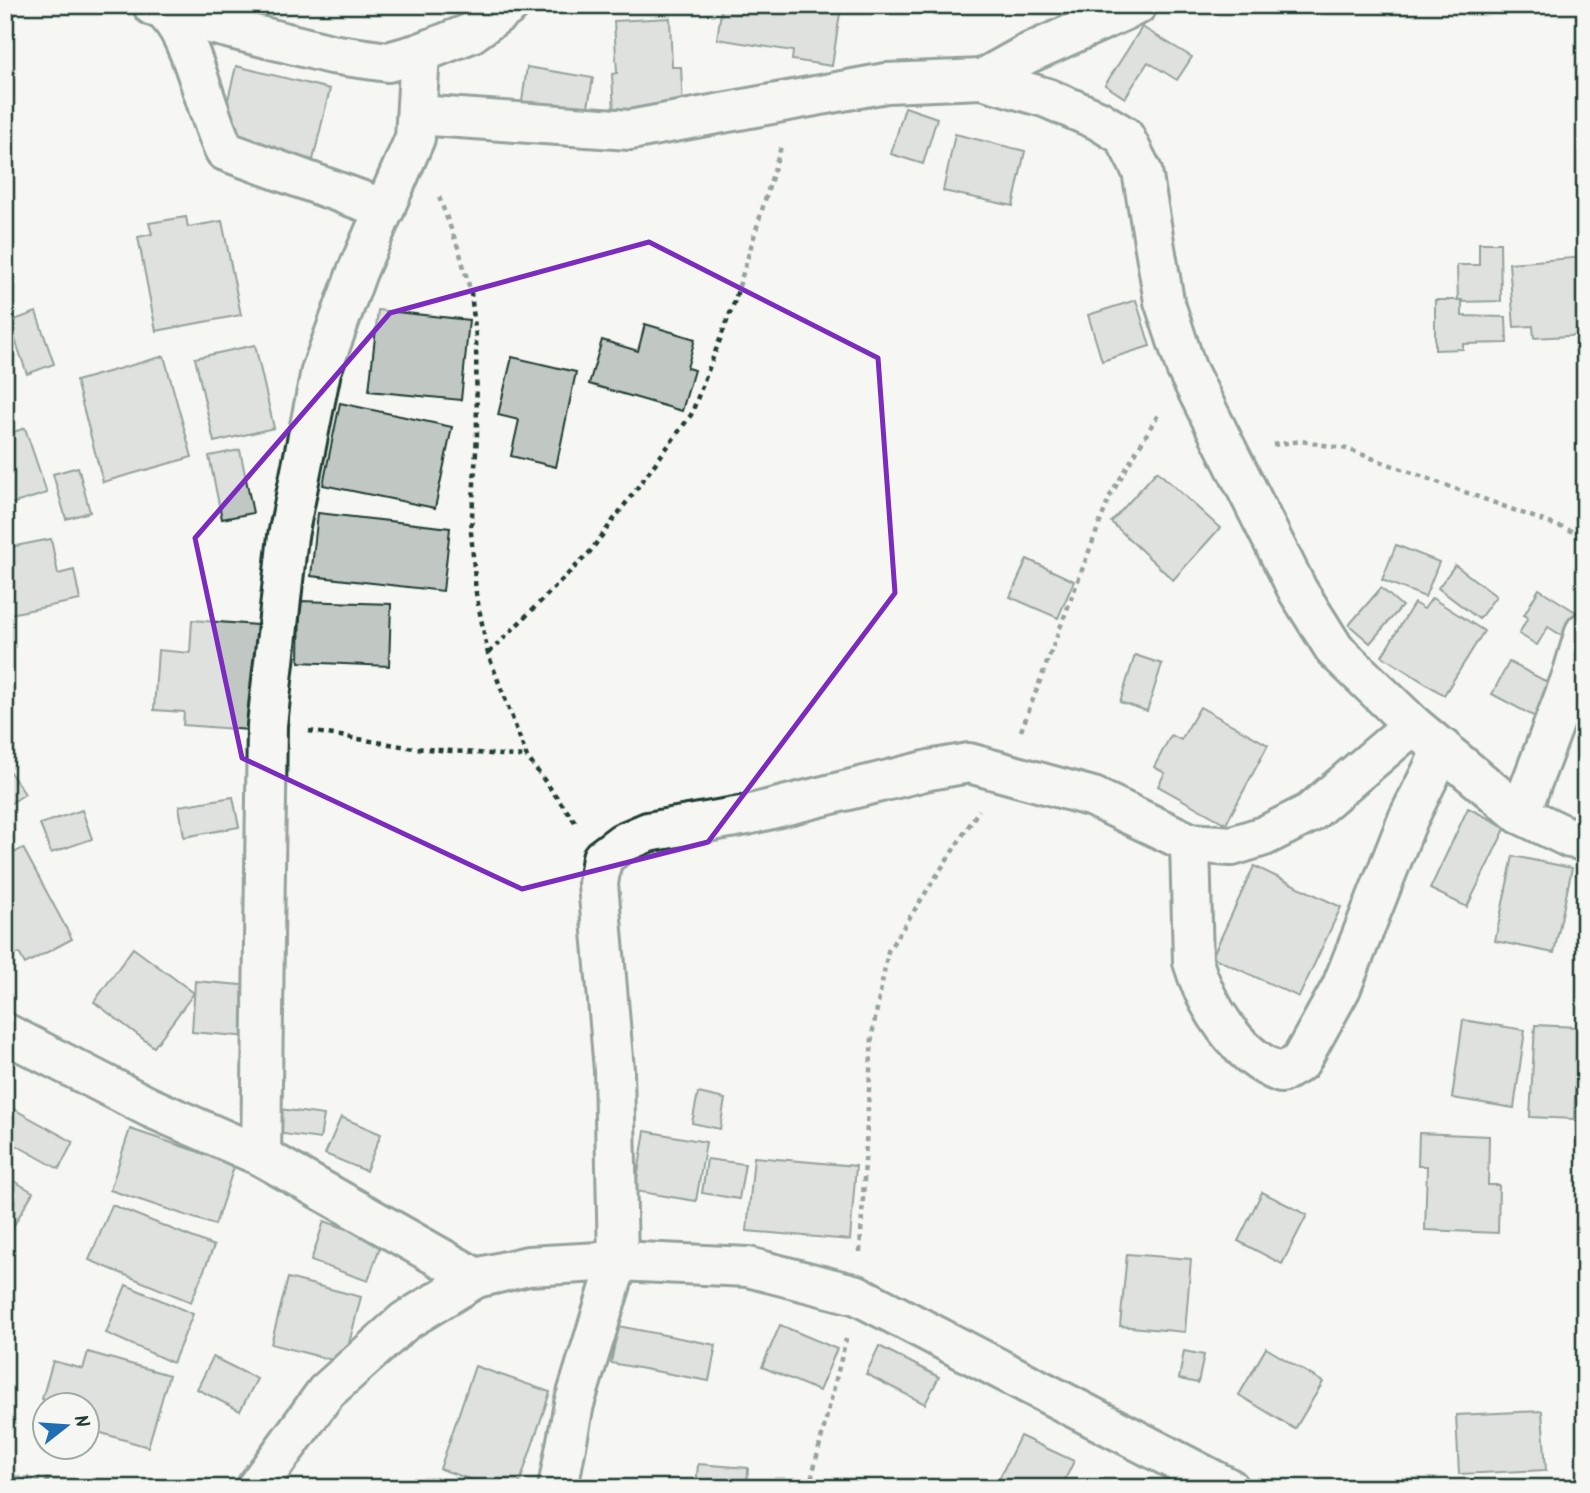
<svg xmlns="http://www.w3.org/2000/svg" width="1590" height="1493" viewBox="0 0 1590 1493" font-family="Kalam,sans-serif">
	<rect width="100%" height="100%" fill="#f6f6f2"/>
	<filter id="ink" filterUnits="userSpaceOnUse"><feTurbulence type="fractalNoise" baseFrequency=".0143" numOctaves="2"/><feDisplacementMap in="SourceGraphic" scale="14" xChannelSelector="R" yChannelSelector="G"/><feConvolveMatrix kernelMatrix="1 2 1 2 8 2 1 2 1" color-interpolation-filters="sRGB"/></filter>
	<g filter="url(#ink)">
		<!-- building -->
		<g fill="#c1c8c3" stroke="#1f3d34" stroke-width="2">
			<polygon points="722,5 749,5 799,14 801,5 841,7 832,66 792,60 793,51 717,39"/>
			<polygon points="670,18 672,67 681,67 683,109 614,113 612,74 617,73 614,21"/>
			<polygon points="1142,27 1192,57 1177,80 1148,62 1125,98 1105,85"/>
			<polygon points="236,66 330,89 313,160 219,137"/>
			<polygon points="527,67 593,78 586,118 521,108"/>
			<polygon points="905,107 937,118 923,164 891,154"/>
			<polygon points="955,134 1025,151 1013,206 943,191"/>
			<polygon points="186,217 188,227 222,221 241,315 156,331 138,237 152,234 149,223"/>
			<polygon points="1479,243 1500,243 1501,301 1458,302 1457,265 1479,265"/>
			<polygon points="1585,257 1585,335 1534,338 1533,326 1514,327 1509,263"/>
			<polygon points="1136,300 1150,346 1102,361 1088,315"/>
			<polygon points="1435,300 1462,300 1462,316 1506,317 1507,343 1463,344 1463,349 1435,350"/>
			<polygon points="378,310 469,320 461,400 369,391"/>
			<polygon points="36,312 54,364 27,374 9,322"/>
			<polygon points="645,324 695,339 687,368 694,370 682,411 589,384 602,340 638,351"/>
			<polygon points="255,345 274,428 214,442 195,358"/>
			<polygon points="164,356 192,457 103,482 76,381"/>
			<polygon points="512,357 576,372 556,467 511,456 519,420 498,415"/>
			<polygon points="340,403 452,427 435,508 323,485"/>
			<polygon points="25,428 47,493 5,506 5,435"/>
			<polygon points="240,450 253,513 222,519 209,456"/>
			<polygon points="78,467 90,512 66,519 53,474"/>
			<polygon points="1157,471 1220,528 1173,580 1111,522"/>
			<polygon points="318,513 450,528 443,591 311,576"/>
			<polygon points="51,539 58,574 74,570 80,600 5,615 5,548"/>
			<polygon points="1396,545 1439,562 1425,597 1382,580"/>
			<polygon points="1027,559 1074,581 1058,618 1010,597"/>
			<polygon points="1455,565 1496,596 1479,619 1438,588"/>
			<polygon points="1381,588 1402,606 1370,643 1349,625"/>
			<polygon points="1539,589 1579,614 1566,638 1548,627 1537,645 1519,634 1528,617 1524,615"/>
			<polygon points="1432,598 1484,631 1444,695 1382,656 1414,603 1424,609"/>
			<polygon points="300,601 391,604 389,666 299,662"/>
			<polygon points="192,620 257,625 249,730 183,725 184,712 154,710 158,650 190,653"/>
			<polygon points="1135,655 1162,664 1147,711 1120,702"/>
			<polygon points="1509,662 1551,684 1535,717 1492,694"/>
			<polygon points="1200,707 1268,745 1226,824 1158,786 1165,773 1154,767 1171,735 1181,740"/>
			<polygon points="5,765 25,794 5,807"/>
			<polygon points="233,797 239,827 184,837 179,806"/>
			<polygon points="1468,808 1506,827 1467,907 1430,889"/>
			<polygon points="82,810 92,839 51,853 40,824"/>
			<polygon points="23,848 72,939 25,964 19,953 5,961 5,858"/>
			<polygon points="1513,856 1572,868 1554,953 1495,941"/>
			<polygon points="1254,866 1341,907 1299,997 1212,957"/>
			<polygon points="133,948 194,993 154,1047 94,1002"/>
			<polygon points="195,981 252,986 249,1037 192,1032"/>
			<polygon points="1463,1020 1525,1030 1514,1108 1452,1098"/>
			<polygon points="1535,1025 1578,1027 1574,1119 1530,1117"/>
			<polygon points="698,1093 725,1099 720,1129 692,1123"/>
			<polygon points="10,1107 73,1142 59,1169 5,1139 5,1115"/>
			<polygon points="280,1109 324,1115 320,1139 276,1133"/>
			<polygon points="341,1117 381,1134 366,1171 325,1154"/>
			<polygon points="130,1129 235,1164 215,1225 110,1190"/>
			<polygon points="645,1131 706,1142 696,1201 635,1191"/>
			<polygon points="1419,1133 1489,1136 1488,1185 1499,1185 1498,1233 1425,1230 1427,1166 1418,1166"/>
			<polygon points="754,1157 856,1166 850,1240 747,1231"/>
			<polygon points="707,1159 745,1164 739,1199 702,1193"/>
			<polygon points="5,1176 33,1192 9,1234 5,1232"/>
			<polygon points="1262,1192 1307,1215 1282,1264 1238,1241"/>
			<polygon points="112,1205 214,1246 191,1302 89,1260"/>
			<polygon points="324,1221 382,1241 368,1281 311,1261"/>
			<polygon points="1127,1254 1191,1259 1185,1332 1120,1326"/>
			<polygon points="288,1278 361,1297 344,1363 271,1344"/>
			<polygon points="126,1285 193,1314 173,1363 106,1333"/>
			<polygon points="780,1325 837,1349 819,1391 762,1367"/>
			<polygon points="618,1326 716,1345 709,1381 611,1363"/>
			<polygon points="879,1346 939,1377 925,1404 866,1374"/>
			<polygon points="1266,1348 1323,1382 1295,1429 1239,1395"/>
			<polygon points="1184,1351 1204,1355 1198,1383 1179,1379"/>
			<polygon points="88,1352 169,1375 148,1447 88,1429 88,1406 61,1406 42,1399 53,1361 83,1369"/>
			<polygon points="213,1357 257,1379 240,1411 197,1389"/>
			<polygon points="475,1366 550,1392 518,1488 495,1488 440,1469"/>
			<polygon points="1542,1411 1546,1470 1459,1474 1456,1415"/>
			<polygon points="1020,1436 1074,1461 1061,1488 1002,1488 996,1485"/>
			<polygon points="698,1464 748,1468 747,1488 696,1488"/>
		</g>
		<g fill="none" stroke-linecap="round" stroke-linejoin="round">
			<defs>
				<g id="minor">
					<path d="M153,6C157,8 164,10 167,14C194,41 206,115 225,151L385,209"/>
					<polyline points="167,13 331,54 388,62 420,53 471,33 510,5"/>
					<polyline points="982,79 1027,54 1137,5"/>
					<polyline points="417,115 630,130 886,83 982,79 1047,98 1098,120 1124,136 1142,171 1164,301 1186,368 1298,591 1335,650 1413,725 1520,814 1570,838 1585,841"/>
					<polyline points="1520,814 1572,676 1585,632"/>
					<path d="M1190,843L1193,962C1206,1005 1237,1057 1281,1073L1300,1062L1341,988L1408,819L1443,748"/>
					<polyline points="5,1033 149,1107 261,1156 476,1278"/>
					<polyline points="261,1156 267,725 288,536 321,371 357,272 415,138 420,53"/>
					<polyline points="256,1488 326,1392 405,1321 476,1278 528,1266 618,1261 748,1267 857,1295 1229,1488"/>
					<polyline points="558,1488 574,1404 618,1261 614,1070 598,884 602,858 622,843 648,832 747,815 929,770 969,763 1093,797 1190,843 1232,846 1264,836 1310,813 1413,725"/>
				</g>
			</defs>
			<!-- minor casing -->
			<use href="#minor" stroke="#1f3d34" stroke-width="44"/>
			<!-- path -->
			<g stroke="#1f3d34" stroke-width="4.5" stroke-dasharray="5 5" stroke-linecap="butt">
				<polyline points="439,197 459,250 471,293 476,337 477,435 471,532 476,593 488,654 527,757 576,823"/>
				<polyline points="1273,445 1301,441 1347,449 1585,536"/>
				<polyline points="489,653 589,553 691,415 734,303 781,147"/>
				<polyline points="309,731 414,748 527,757"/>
				<polyline points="1021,731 1110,496 1159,413"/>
				<polyline points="860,1252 872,1035 888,951 979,810"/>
				<polyline points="5,1477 48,1480 71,1488"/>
				<polyline points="809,1488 846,1339"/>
			</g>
			<!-- minor -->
			<use href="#minor" stroke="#f6f6f2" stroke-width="38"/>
		</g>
	</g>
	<!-- marked area -->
	<path d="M0 0H1590V1493H0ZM649,242L878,358L895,593L708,842L522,889L242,758L195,538L390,313Z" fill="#f6f6f2" fill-opacity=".55" fill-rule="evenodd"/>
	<path fill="none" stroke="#7b2cbf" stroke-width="5" stroke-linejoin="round" d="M649,242L878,358L895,593L708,842L522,889L242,758L195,538L390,313Z"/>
	<!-- margin -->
	<rect width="1590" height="1493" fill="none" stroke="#f6f6f2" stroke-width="28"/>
	<rect x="14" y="14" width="1562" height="1465" fill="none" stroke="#1f3d34" stroke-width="2.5" filter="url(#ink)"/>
	<!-- north arrow -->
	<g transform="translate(66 1426) rotate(73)"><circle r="33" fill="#f6f6f2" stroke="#a0aca6" stroke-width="2"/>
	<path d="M0-5L12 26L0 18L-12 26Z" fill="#1f6fb2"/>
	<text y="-10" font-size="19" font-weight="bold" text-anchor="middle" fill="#1f3d34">N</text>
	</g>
</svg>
